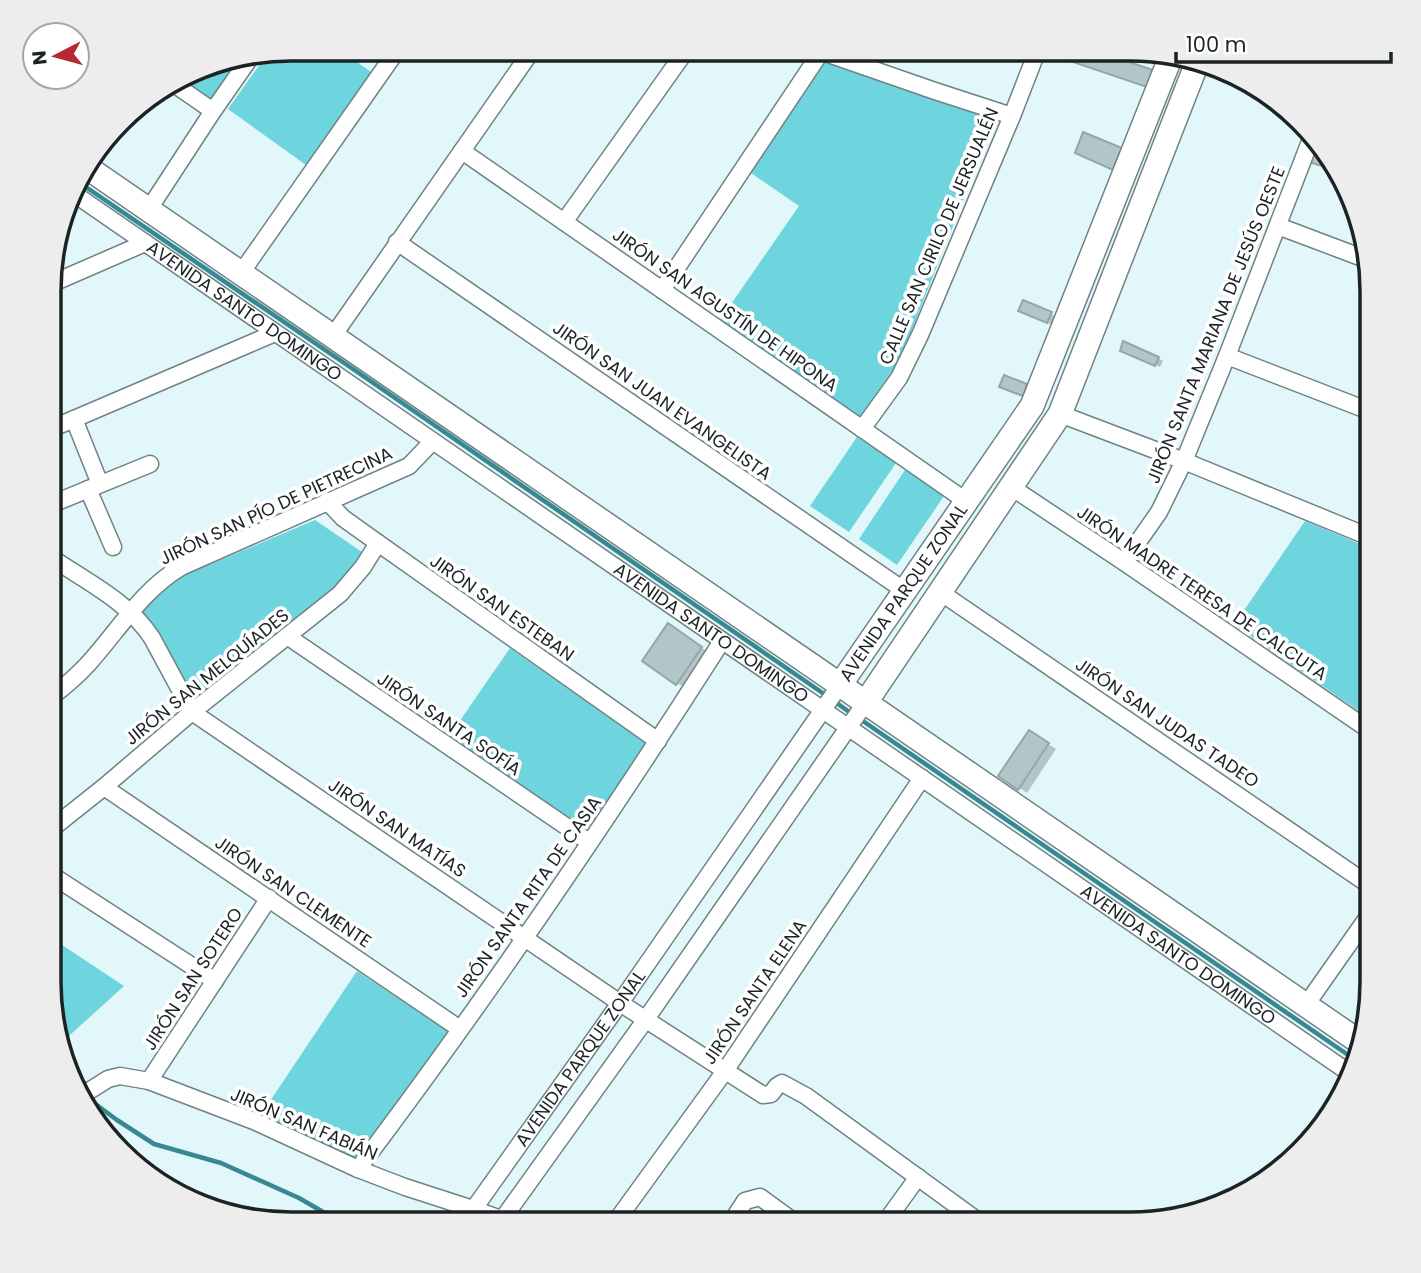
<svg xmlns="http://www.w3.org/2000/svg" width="1421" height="1273" viewBox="0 0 1421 1273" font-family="Poppins,sans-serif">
	<rect width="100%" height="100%" fill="#e2f7f9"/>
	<!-- green -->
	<g fill="#6ed4dd">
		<polygon points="291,49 339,49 371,72 306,165 228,109 268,53"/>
		<polygon points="241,57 211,101 181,80 213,62"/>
		<polygon points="822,61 995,120 909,337 895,367 860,417 720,320 799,206 748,171"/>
		<polygon points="857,437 896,463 849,532 810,506"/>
		<polygon points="905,470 944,496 897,565 859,539"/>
		<path d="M315,520L365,554L342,583L195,705C178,673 166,639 142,612L164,589L185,575Z"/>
		<polygon points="1305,521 1372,549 1372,720 1234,625"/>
		<polygon points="510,648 648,745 586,834 448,738"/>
		<polygon points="50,937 124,986 60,1044 50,997"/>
		<polygon points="357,971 449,1032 357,1164 258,1119"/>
	</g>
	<!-- shadow -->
	<g fill="#0003">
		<polygon points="1073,50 1088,50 1155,72 1158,91 1077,64 1069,59"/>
		<polygon points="1319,142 1337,172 1311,161"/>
		<polygon points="1025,313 1051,314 1056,317 1052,325"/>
		<polygon points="1127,353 1158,358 1163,361 1160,367"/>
		<polygon points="677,630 709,653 685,688 677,683"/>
		<polygon points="1037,737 1056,749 1027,793 1001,775"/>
	</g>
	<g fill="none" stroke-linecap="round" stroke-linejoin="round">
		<!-- stream -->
		<g stroke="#378890" stroke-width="4.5">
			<polyline points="77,181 353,369 827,696"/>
			<polyline points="834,701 852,714"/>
			<polyline points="860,719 1354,1059"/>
			<polyline points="86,1097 117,1120 154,1144 221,1163 299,1198 344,1224"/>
		</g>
	</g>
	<!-- building -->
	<g fill="#b2c6c8" stroke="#93a7a9" stroke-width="2">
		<polygon points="1071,50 1094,50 1156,71 1150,88 1067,60"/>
		<polygon points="1083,132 1122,148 1113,170 1075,153"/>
		<polygon points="1317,140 1330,161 1328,168 1309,162"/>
		<polygon points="1023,300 1052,312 1047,323 1018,311"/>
		<polygon points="1123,341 1159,357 1155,366 1120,351"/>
		<polygon points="1004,375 1027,384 1023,396 999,387"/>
		<polygon points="668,623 702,647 676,685 642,661"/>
		<polygon points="1029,730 1049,743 1018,790 998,776"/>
	</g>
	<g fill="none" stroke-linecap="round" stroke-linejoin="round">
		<defs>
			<g id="street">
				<polyline points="814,49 935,91 1012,116"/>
				<polyline points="174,84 213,111"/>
				<polyline points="462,151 966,501"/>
				<path id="s1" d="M73,193L1351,1074"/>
				<polyline points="149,209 213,111 252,55"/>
				<polyline points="564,222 687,49"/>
				<polyline points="1278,226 1368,260"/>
				<polyline points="397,242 905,591"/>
				<polyline points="241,273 398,49"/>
				<polyline points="53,283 145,243"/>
				<polyline points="662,290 821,52"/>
				<polyline points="333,336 533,49"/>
				<polyline points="1227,356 1372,412"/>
				<polyline points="1060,414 1184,461 1372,538"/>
				<polyline points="74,419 100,484"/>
				<polyline points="53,428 275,333"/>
				<polyline points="862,429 899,378 920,335 1012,116 1038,49"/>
				<polyline points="1011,487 1124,562 1372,732"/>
				<polyline points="88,489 113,547"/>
				<polyline points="327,501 343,518 378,543 658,741"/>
				<polyline points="52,504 150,464"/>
				<path d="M52,558C87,582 129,602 152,638L192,712L620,1003L763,1095L771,1094L777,1086L782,1083L806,1096L982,1224"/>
				<polyline points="1124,562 1159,512 1184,461 1227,356 1313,134"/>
				<polyline points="940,592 1372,887"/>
				<polyline points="287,636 589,842"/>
				<path d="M51,697C64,687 77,676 88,664C118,631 142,590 181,567L409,466L432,442"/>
				<polyline points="104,787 460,1029"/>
				<polyline points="50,830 104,787 192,712 340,594 363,567 378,543"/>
				<polyline points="50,874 215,981"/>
				<polyline points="1306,1005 1372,911"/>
				<polyline points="149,1081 269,898"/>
				<polyline points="81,1096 108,1079 120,1076 149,1081 254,1121 358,1169 405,1187 473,1209 515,1224"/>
				<path d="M358,1169C487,998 607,821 722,641"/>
				<path id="s2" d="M463,1224L620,1003L840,685"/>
				<polyline points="499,1224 646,1019 866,702"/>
				<polyline points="614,1224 725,1071 922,778"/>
				<polyline points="730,1224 745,1201 760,1197 797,1224"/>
				<polyline points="884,1224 918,1177"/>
			</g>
			<g id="secondary">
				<polyline points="85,166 1358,1041"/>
				<path id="s3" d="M840,685L1032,406L1171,56"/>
				<polyline points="866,702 1060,414 1197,63"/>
			</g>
		</defs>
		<!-- street casing -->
		<use href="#street" stroke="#6f8284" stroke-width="19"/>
		<!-- secondary casing -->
		<use href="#secondary" stroke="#6f8284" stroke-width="26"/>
		<!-- street -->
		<use href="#street" stroke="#fff" stroke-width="16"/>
		<!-- secondary -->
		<use href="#secondary" stroke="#fff" stroke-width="23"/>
	</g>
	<g text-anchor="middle" stroke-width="7" stroke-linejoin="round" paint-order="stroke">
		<!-- street labels -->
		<g font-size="18" fill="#1c2324" stroke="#fff">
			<text transform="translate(939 236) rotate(-67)" y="6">CALLE SAN CIRILO DE JERSUALÉN</text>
			<text transform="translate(725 310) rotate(35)" y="6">JIRÓN SAN AGUSTÍN DE HIPONA</text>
			<text dy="6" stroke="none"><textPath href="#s1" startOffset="208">AVENIDA SANTO DOMINGO</textPath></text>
			<text transform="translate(1216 325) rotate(-68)" y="6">JIRÓN SANTA MARIANA DE JESÚS OESTE</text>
			<text transform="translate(662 401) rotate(35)" y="6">JIRÓN SAN JUAN EVANGELISTA</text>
			<text transform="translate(276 506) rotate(-25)" y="6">JIRÓN SAN PÍO DE PIETRECINA</text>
			<text dy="6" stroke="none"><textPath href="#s3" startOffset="112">AVENIDA PARQUE ZONAL</textPath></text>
			<text transform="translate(1202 593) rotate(34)" y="6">JIRÓN MADRE TERESA DE CALCUTA</text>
			<text transform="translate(502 608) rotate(35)" y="6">JIRÓN SAN ESTEBAN</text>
			<text dy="6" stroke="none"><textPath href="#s1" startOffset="775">AVENIDA SANTO DOMINGO</textPath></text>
			<text transform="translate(207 677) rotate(-39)" y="6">JIRÓN SAN MELQUÍADES</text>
			<text transform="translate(1167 723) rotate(34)" y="6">JIRÓN SAN JUDAS TADEO</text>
			<text transform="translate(449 724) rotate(34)" y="6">JIRÓN SANTA SOFÍA</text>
			<text transform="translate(397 828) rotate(34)" y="6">JIRÓN SAN MATÍAS</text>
			<text transform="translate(293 892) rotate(34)" y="6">JIRÓN SAN CLEMENTE</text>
			<text transform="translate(528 897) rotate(-55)" y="6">JIRÓN SANTA RITA DE CASIA</text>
			<text dy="6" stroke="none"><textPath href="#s1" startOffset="1342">AVENIDA SANTO DOMINGO</textPath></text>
			<text transform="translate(193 979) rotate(-57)" y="6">JIRÓN SAN SOTERO</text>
			<text transform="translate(755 992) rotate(-56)" y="6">JIRÓN SANTA ELENA</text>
			<text dy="6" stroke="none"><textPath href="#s2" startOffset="203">AVENIDA PARQUE ZONAL</textPath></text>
			<text transform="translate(304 1124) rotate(23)" y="6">JIRÓN SAN FABIÁN</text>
		</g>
	</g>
	<!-- crop -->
	<path d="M0 0H1421V1273H0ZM291 61H1130A230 230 0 0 1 1360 291V982A230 230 0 0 1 1130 1212H291A230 230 0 0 1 61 982V291A230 230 0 0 1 291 61Z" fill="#ededed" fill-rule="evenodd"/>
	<path fill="none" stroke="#1c2324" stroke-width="3.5" d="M291 61H1130A230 230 0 0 1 1360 291V982A230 230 0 0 1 1130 1212H291A230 230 0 0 1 61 982V291A230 230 0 0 1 291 61Z"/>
	<!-- north arrow -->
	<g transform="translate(56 56) rotate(264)"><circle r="33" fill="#ffffff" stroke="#a4a7a7" stroke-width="2"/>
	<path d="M0-5L12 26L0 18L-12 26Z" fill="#b82831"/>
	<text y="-10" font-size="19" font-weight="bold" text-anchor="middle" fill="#1c2324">N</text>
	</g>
	<!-- scale -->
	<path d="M1176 52v10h215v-10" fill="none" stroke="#1c2324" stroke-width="3.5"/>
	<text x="1186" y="52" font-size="21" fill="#1c2324" stroke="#ffffff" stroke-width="5" paint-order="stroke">100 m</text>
</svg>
